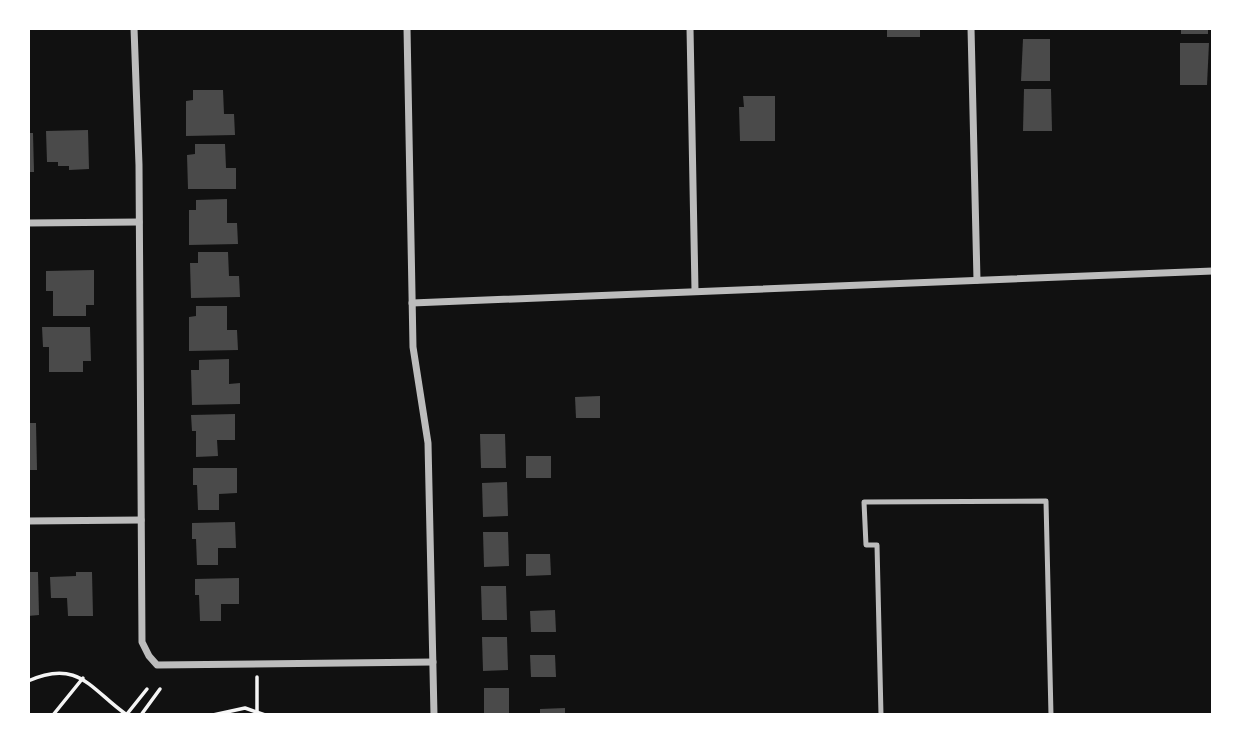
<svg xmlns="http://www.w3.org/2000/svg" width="1241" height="743" viewBox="0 0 1241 743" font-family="Helvetica,sans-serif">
	<rect width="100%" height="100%" fill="#111"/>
	<!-- building -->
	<g fill="#4a4a4a">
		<rect x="887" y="28" width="33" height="9"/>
		<rect x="1181" y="28" width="27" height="6"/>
		<polygon points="1023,39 1050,39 1050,81 1021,81"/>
		<polygon points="1180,43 1209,43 1207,85 1180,85"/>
		<polygon points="1024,89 1051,89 1052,131 1023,131"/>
		<polygon points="193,90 223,90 224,114 234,114 235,135 186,136 186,101 193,100"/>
		<polygon points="743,96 775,96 775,141 740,141 739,107 744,107"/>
		<polygon points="88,130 89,169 69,170 69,166 58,166 58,162 47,162 46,131"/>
		<polygon points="28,133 33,133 34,172 28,172"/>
		<polygon points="195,144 225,144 226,168 236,168 236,189 188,189 187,155 195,154"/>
		<polygon points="227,199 227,223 237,223 238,244 189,245 189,210 196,210 196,200"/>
		<polygon points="198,252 228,252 229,276 239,276 240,297 191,298 190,263 198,263"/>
		<polygon points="94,270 94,305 86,305 86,316 53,316 53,291 46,291 46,271"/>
		<polygon points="196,306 227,306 227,330 237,330 238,350 189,351 189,317 196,316"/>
		<polygon points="42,327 90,327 91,361 83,361 83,372 49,372 49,347 43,347"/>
		<polygon points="229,359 229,384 240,383 240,404 192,405 191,370 199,370 199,360"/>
		<polygon points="600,396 600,418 576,418 575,397"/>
		<polygon points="235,414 235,440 217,440 218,456 196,457 196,431 192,431 191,415"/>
		<polygon points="28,423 36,423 37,470 28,470"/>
		<polygon points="480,434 505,434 506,468 481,468"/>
		<rect x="526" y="456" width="25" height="22"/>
		<polygon points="193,468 237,468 237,493 219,494 219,510 198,510 197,485 193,485"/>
		<polygon points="507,482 508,516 483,517 482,483"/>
		<polygon points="235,522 236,548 218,548 218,565 197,565 196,539 192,539 192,523"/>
		<polygon points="483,532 508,532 509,566 484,567"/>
		<polygon points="526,554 550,554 551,575 526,576"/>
		<polygon points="28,572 38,572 39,615 28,616"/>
		<polygon points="76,572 92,572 93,616 68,616 67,598 51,598 50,577 76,576"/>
		<polygon points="239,578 239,604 221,604 221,621 200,621 199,595 195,595 195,579"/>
		<polygon points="481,586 506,586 507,620 482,620"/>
		<polygon points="555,610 556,632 531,632 530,611"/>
		<polygon points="482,637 507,637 508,670 483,671"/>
		<polygon points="530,655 555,655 556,677 531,677"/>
		<rect x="484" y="688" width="25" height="27"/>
		<polygon points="565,708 565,715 540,715 540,709"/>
	</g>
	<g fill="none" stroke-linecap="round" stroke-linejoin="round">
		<!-- path -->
		<g stroke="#f5f5f5" stroke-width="3.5">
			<polyline points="257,677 257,711"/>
			<path d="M28,681C79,658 91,690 127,715"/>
			<polyline points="127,714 147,689"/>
			<polyline points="53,715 83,678"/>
			<polyline points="141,715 160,689"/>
			<polyline points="213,715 245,708 265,715"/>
		</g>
		<!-- service -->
		<polyline stroke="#bcbcbc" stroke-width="5" points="881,715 877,545 866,545 864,502 1046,501 1051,715"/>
		<!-- minor -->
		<g stroke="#bcbcbc" stroke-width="7">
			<polyline points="134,28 139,165 142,642 149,656 157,665 433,662"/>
			<polyline points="407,28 413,347 428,443 434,715"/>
			<polyline points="690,28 695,290"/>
			<polyline points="971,28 977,280"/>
			<polyline points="28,223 139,222"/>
			<polyline points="412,303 1213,271"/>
			<polyline points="28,521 141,520"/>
		</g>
	</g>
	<!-- border -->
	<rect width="1241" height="743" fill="none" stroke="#ffffff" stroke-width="60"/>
</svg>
